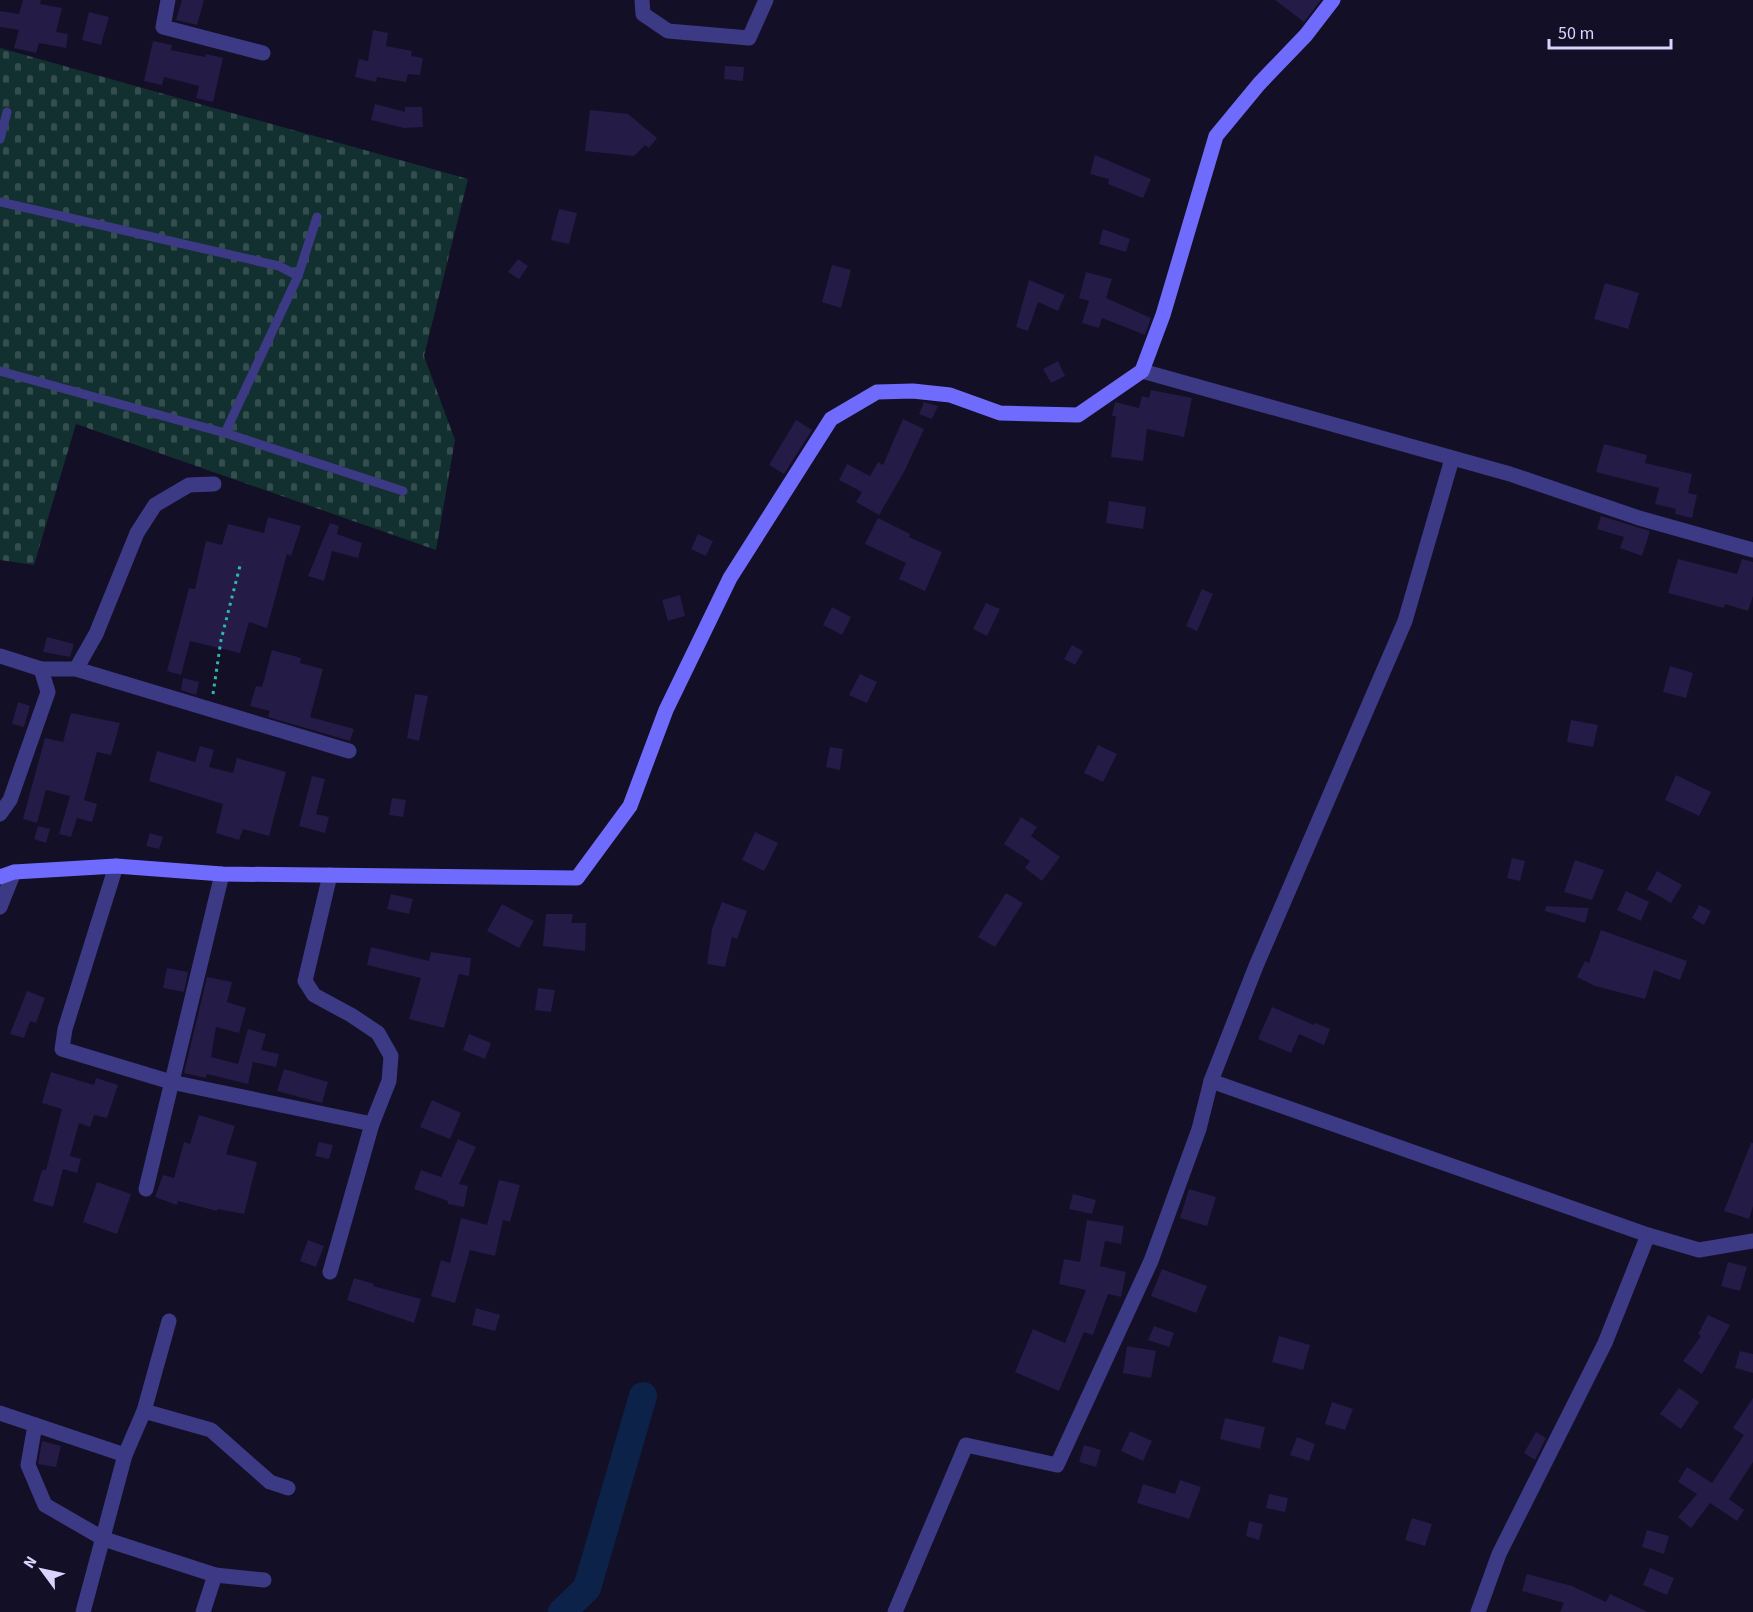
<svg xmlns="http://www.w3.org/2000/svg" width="1753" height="1612" viewBox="0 0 1753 1612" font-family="'Source Sans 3',sans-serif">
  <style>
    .cemetery { fill: url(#cemetery-stones) }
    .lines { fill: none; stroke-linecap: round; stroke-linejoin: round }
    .river { stroke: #0c2248; stroke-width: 28 }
    .building { fill: #241b47 }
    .path { stroke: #2fb8b0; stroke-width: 3; stroke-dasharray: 3 4.5; stroke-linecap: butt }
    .lane { stroke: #3d3a85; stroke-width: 9 }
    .street { stroke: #3d3a85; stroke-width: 15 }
    .secondary { stroke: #6f6bff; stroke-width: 15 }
  </style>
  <defs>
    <pattern id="cemetery-stones" width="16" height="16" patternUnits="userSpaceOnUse" patternTransform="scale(1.5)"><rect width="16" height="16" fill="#12302f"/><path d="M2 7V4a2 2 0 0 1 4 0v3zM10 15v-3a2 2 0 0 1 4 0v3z" fill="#344d4e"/></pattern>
  </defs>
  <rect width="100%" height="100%" fill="#130f26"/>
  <!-- cemetery -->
  <path class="cemetery" d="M0,48L468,179L424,356L455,440L436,550L76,424L34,565L0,560Z"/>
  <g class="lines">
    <!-- river -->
    <path class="river" d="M562,1612L587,1588L643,1396"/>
  </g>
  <!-- building -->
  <g class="building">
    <path d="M23,0H41L40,4L62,8L56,32L68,34L66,48L39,43L36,53L14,48L19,30L0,27V11L19,14Z"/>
    <path d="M182,0H204L197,25L176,20Z"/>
    <path d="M1275,0H1321L1304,22Z"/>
    <path d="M89,12L109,17L101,45L82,40Z"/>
    <path d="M373,30L388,33L386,46L412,51L411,56L423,58L420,75L408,74L406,82L377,77L376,82L355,77L359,59L368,61Z"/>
    <path d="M153,41L172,45L171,50L205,57L206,54L223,58L213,102L196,98L199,86L164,77L162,85L144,81Z"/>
    <path d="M725,66L744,67L743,81L724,79Z"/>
    <path d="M375,104L405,112V107H422L423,127L404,128L371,120Z"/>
    <path d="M590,110L628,114L657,138L649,148L645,145L634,156L585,151Z"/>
    <path d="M1095,155L1151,179L1143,198L1108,184L1109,179L1090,174Z"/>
    <path d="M559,209L577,213L569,244L551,240Z"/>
    <path d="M1103,229L1130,239L1126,252L1099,244Z"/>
    <path d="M518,259L528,266L519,279L508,272Z"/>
    <path d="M832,265L851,270L841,308L822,302Z"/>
    <path d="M1086,272L1112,279L1106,298L1151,318L1145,335L1102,318L1099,328L1082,323L1089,301L1079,298Z"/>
    <path d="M1029,280L1065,295L1058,311L1038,302L1028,331L1016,327Z"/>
    <path d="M1605,283L1639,293L1628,329L1594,319Z"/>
    <path d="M1058,361L1065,376L1051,383L1043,369Z"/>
    <path d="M1151,390L1192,398L1184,437L1147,429L1143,461L1111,457L1116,416H1112L1115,402L1139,408L1142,396L1149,398Z"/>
    <path d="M924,402L938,406L932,419L919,414Z"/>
    <path d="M903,419L924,429L905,470L879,515L856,502L862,492L839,480L847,464L870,476L878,462L883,465Z"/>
    <path d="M796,420L812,430L784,474L769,465Z"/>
    <path d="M1604,444L1647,455L1645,463L1692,474L1688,493L1697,495L1692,518L1675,514L1676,509L1655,504L1659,488L1596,472Z"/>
    <path d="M1109,501L1146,507L1143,529L1106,523Z"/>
    <path d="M1601,516L1650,531L1642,556L1620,548L1624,537L1597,529Z"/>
    <path d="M268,517L301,526L291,556L287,554L267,628L249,622L240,653L190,641L181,675L167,671L189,588L195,589L206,541L222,545L228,524L264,533Z"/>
    <path d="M878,518L910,534L909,537L942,552L925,591L899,579L906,563L865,544Z"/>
    <path d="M330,523L339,526L337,534L362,543L358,558L332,551L324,581L308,576Z"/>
    <path d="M698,534L713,541L706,556L691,549Z"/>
    <path d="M1678,559L1737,574L1742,559L1753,562V596L1748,611L1725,604L1724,608L1668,593Z"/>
    <path d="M1202,589L1213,594L1197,631L1186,626Z"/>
    <path d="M680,595L685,616L668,621L662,600Z"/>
    <path d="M986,603L1000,609L987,636L973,629Z"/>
    <path d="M832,607L851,617L842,635L823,625Z"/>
    <path d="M47,637L74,644L70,657L43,652Z"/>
    <path d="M1072,645L1083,651L1075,665L1064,659Z"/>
    <path d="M272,650L301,658L300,663L323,669L310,717L354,729L350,741L268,717L270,711L250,706L256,686L262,687Z"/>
    <path d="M1670,666L1693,673L1686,698L1663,692Z"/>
    <path d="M860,674L877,682L867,703L849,695Z"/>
    <path d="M183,678L199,682L196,695L181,690Z"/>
    <path d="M415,694L428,696L419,741L407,738Z"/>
    <path d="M18,702L30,706L24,727L12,724Z"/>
    <path d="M71,713L120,723L111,755L97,752L84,800L97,804L92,822L77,818L71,837L59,834L70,796L46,790L37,823L23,819L45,738L63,742Z"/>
    <path d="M1571,720L1598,725L1593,747L1567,742Z"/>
    <path d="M1098,745L1117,754L1103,782L1084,773Z"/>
    <path d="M200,746L214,750L209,767L233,773L237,758L286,772L269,836L243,829L239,840L216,833L223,804L149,781L157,751L195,762Z"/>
    <path d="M830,747L843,749L840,770L826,767Z"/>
    <path d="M1676,775L1711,792L1699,816L1665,800Z"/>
    <path d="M312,776L325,779L316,814L329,817L325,833L299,826Z"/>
    <path d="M392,798L406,800L403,817L389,815Z"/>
    <path d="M1021,817L1037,827L1031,836L1060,857L1042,881L1025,868L1030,861L1004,844Z"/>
    <path d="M38,826L50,829L46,843L34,839Z"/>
    <path d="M755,832L778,843L764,871L742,860Z"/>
    <path d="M150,833L163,837L159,849L146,846Z"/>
    <path d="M1512,858L1525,861L1520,881L1507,878Z"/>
    <path d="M1575,860L1604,870L1592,900L1564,892Z"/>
    <path d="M1657,871L1682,885L1671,903L1647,889Z"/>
    <path d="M1626,891L1649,902L1641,921L1617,910Z"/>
    <path d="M1006,893L1023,903L995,947L978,937Z"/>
    <path d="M391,894L413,899L409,914L387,909Z"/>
    <path d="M722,902L747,911L737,939L732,937L725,967L707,964L712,929Z"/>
    <path d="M502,904L534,921L519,948L487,931Z"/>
    <path d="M1699,905L1711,911L1704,925L1692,918Z"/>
    <path d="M1546,906L1589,908L1585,923L1545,911Z"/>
    <path d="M546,914H573L571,923H586L585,951L543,946Z"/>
    <path d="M1601,930L1687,961L1680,980L1654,970L1645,999L1595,986L1577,977L1585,961L1589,963Z"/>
    <path d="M371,947L429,961L431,952L471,958L469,976L459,974L444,1028L409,1019L421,978L367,965Z"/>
    <path d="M167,968L188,972L184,992L163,988Z"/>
    <path d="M207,977L232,982L227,1002L246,1008L239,1033L216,1027L211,1057L238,1064L248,1029L266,1034L261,1050L279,1054L276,1067L253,1062L248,1084L207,1074L206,1078L184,1073Z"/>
    <path d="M538,988L555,990L551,1012L535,1010Z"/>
    <path d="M27,991L45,998L36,1023L30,1021L24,1038L10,1034Z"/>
    <path d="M1272,1007L1314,1025L1315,1023L1330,1029L1324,1045L1299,1034L1291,1053L1258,1039Z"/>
    <path d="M469,1034L491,1043L485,1059L463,1050Z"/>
    <path d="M284,1069L328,1082L322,1103L277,1091Z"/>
    <path d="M51,1072L94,1085L96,1078L118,1085L107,1118L94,1115L90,1127L79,1123L70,1156L81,1159L77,1173L63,1169L53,1207L33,1201L42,1170H46L62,1109L42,1103Z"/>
    <path d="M432,1100L461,1113L450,1139L420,1127Z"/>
    <path d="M199,1115L235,1126L226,1154L257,1162L244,1214L218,1209L217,1211L178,1201L177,1205L155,1197L163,1175L174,1178L184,1142L190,1144Z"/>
    <path d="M458,1139L476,1147L459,1184L468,1186L464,1207L448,1204V1201L414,1189L421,1170L441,1177Z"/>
    <path d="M319,1142L333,1145L329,1159L315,1156Z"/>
    <path d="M1751,1143H1753V1206L1749,1219L1724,1211Z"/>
    <path d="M499,1180L520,1185L510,1222L503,1220L495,1256L470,1250L455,1303L431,1296L441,1260L450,1263L461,1218L487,1225Z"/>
    <path d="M97,1182L131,1194L117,1234L83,1222Z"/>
    <path d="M1189,1189L1216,1197L1207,1226L1180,1218Z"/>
    <path d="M1073,1194L1096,1200L1092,1214L1069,1209Z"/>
    <path d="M1087,1220L1124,1226L1121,1244L1105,1241L1100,1266L1126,1272L1121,1297L1108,1294L1093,1335L1084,1332L1059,1391L1015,1372L1033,1329L1065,1343L1086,1290L1059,1284L1064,1259L1080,1262Z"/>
    <path d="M308,1240L324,1246L316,1267L300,1261Z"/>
    <path d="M1728,1262L1747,1267L1740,1291L1721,1286Z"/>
    <path d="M1162,1269L1207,1286L1196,1313L1151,1296Z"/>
    <path d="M354,1278L374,1284L373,1286L421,1299L414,1323L347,1300Z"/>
    <path d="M476,1308L500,1315L495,1331L472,1325Z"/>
    <path d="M1708,1315L1730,1325L1702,1374L1683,1361L1701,1336L1698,1334Z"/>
    <path d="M1154,1326L1174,1333L1169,1347L1148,1340Z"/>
    <path d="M1279,1336L1310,1345L1303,1370L1272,1362Z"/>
    <path d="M1127,1346L1156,1351L1151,1378L1123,1373Z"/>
    <path d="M1740,1351L1753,1354V1373L1735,1368Z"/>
    <path d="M1679,1388L1699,1402L1681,1429L1660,1414Z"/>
    <path d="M1753,1398V1462L1729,1499L1744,1510L1737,1521L1710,1503L1691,1528L1678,1517L1697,1494L1678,1482L1687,1467L1712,1483L1744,1435L1733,1428Z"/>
    <path d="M1332,1402L1353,1409L1345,1430L1325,1424Z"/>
    <path d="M1225,1418L1265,1427L1260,1449L1220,1439Z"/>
    <path d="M1130,1431L1152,1441L1143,1461L1121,1451Z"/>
    <path d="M1536,1432L1546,1438L1535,1460L1524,1453Z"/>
    <path d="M1297,1437L1315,1444L1309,1461L1290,1455Z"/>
    <path d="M42,1441L61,1446L56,1467L38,1464Z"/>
    <path d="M1084,1445L1101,1450L1096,1467L1079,1462Z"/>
    <path d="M1180,1480L1201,1487L1189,1519L1137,1503L1143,1484L1175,1494Z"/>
    <path d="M1269,1494L1288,1498L1285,1512L1266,1508Z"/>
    <path d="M1412,1518L1432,1524L1425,1546L1405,1540Z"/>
    <path d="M1249,1521L1263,1524L1259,1540L1246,1536Z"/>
    <path d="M1647,1530L1669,1536L1664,1554L1642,1547Z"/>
    <path d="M1650,1568L1674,1578L1667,1595L1643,1585Z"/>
    <path d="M1527,1574L1572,1586L1606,1602L1610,1594L1648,1612H1560L1564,1603L1522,1591Z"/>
  </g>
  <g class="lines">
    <!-- path -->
    <path class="path" d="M213,694L221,640L241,562"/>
    <!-- lane -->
    <g class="lane">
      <path d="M0,139L7,112"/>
      <path d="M0,202L279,266L298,276"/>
      <path d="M0,371L225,433L403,491"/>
      <path d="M225,433L298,276L317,217"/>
    </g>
    <!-- street -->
    <g class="street">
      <path d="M168,0L163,27L263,53"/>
      <path d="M642,0L643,14L668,31L749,38L766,0"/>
      <path d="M1142,371L1510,474L1639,518L1753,550"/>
      <path d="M0,656L41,669H76L349,751"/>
      <path d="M76,669L96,634L137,533L155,505L189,485L214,484"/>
      <path d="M0,814L10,800L48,692L41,669"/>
      <path d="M116,866L65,1029L62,1049L171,1082L372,1124"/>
      <path d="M0,907L14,872"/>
      <path d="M1211,1081L1648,1235L1699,1250L1753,1241"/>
      <path d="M146,1189L222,874"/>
      <path d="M330,1272L372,1124L389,1081L391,1056L378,1033L351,1015L314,995L305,981L330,875"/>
      <path d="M144,1411L211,1430L270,1482L288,1488"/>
      <path d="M0,1413L125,1455"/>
      <path d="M35,1425L28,1465L45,1505L104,1539L215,1575L264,1580"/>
      <path d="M83,1612L125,1455L144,1411L169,1321"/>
      <path d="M203,1612L215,1575"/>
      <path d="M895,1612L966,1445L1057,1465L1151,1261L1199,1129L1211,1081L1256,966L1405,621L1452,459"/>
      <path d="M1478,1612L1499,1554L1605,1343L1648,1235"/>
    </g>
    <!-- secondary -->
    <path class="secondary" d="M0,877L14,872L116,866L222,874L577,878L630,806L666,710L730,578L831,419L877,392L913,391L950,395L1000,413L1078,415L1142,371L1163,315L1216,136L1259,84L1306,35L1333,0"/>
  </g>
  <!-- north arrow -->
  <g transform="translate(42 1570) rotate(303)" stroke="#130f26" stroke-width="4.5" paint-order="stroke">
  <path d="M0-4.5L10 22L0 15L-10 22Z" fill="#d9d4ff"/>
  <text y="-9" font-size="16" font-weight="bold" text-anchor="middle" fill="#d9d4ff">N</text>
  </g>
  <!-- scale -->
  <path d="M1549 39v9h122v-9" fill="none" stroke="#d9d4ff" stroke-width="3"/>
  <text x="1558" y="39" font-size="18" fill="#d9d4ff" stroke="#130f26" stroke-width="4.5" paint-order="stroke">50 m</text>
</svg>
